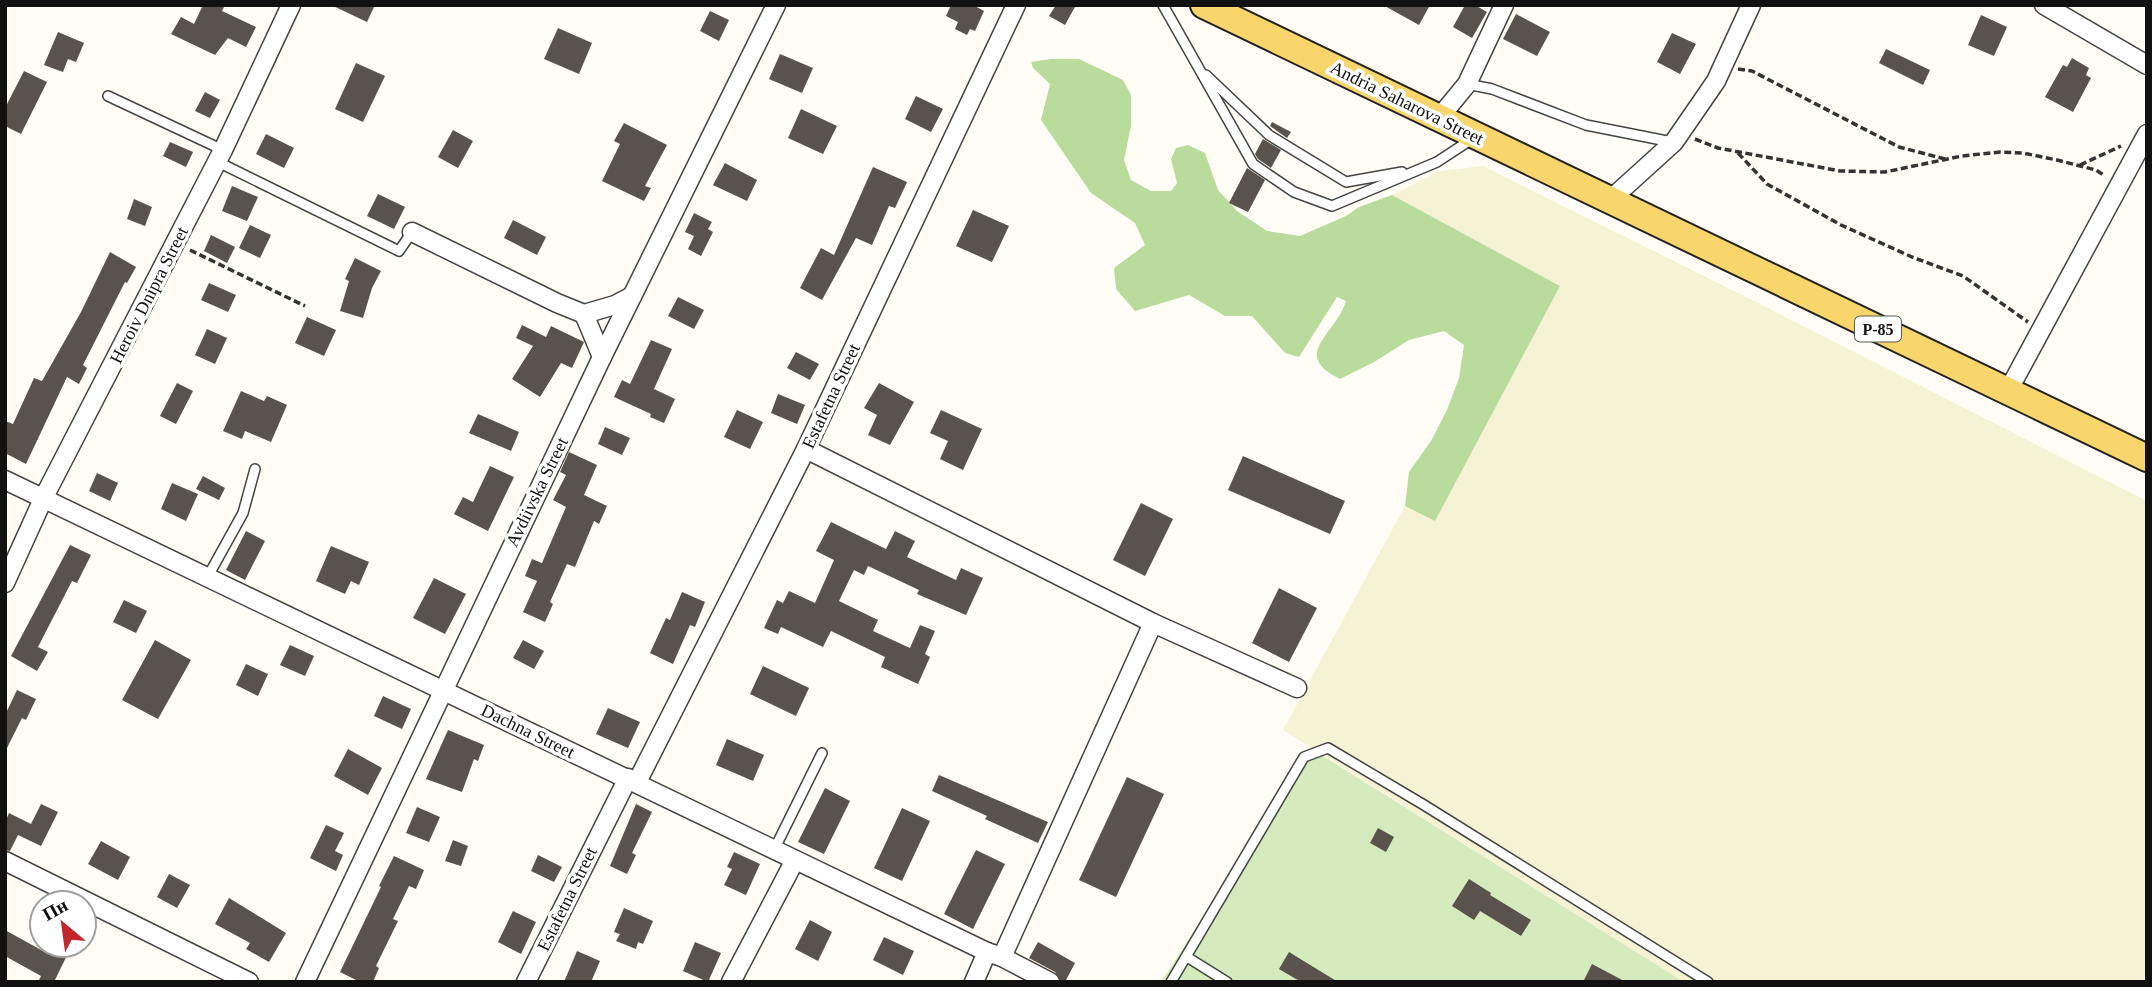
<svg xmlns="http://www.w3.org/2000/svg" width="2152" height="987" viewBox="0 0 2152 987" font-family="Georgia,serif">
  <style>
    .farmland { fill: #f6f3d4 }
    .green { fill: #d5ebbd }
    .forest { fill: #b9dc9c }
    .building { fill: #5a524d }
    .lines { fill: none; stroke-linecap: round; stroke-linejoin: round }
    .lane-casing { stroke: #444; stroke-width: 12 }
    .street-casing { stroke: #444; stroke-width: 21 }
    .primary-casing { stroke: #222; stroke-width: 30 }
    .path { stroke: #333; stroke-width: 3.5; stroke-dasharray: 7 3.5; stroke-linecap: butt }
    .lane { stroke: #fff; stroke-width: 9 }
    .street { stroke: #fff; stroke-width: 18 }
    .primary { stroke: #f9d66b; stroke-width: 26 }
    .labels { text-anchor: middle; stroke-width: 7; stroke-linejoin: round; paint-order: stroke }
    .shield { fill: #fff; stroke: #585858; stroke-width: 2 }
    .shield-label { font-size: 16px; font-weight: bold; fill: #111 }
    .street-label { font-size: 18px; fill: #111; stroke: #fff }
  </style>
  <rect width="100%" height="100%" fill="#fffdf5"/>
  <!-- farmland -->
  <path class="farmland" d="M1483,166L1760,304L2147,501V982H1684L1283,730L1405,506L1434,520L1560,286L1392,195L1440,171Z"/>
  <!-- green -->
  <path class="green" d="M1312,749L1684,982H1161Z"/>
  <!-- forest -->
  <path class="forest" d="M1051,59H1079L1123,80L1131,95V126L1124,160L1131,180L1151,191H1171L1177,183L1171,159L1176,148L1188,145L1205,153L1218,190L1237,211L1267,231L1300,236L1346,216L1359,207L1392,195L1560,286L1435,521L1405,506L1409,472L1431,441L1447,410L1459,378L1464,345L1444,331L1409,340L1374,362L1340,379C1290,354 1335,336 1346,301L1337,297L1299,357L1285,353L1252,316H1225L1189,295L1135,311L1116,289L1114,268L1145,245L1135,223L1091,193L1041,120L1050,84L1033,68L1031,62Z"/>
  <!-- building -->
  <g class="building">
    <path d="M203,5H225L222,11L256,27L246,47L228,38L215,55L171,34L181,17L194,24Z"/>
    <path d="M331,5H375L367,22Z"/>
    <path d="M951,5H973L984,11L975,31L970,29L967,35L955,29L958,22L946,16Z"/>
    <path d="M1056,5H1076L1065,25L1049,16Z"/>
    <path d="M1383,5H1430L1419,25Z"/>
    <path d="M1465,5H1475L1487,12L1472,38L1453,27Z"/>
    <path d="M710,11L729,20L719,41L700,31Z"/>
    <path d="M1516,14L1550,32L1537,56L1503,39Z"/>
    <path d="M1981,15L2007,27L1994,56L1968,45Z"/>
    <path d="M558,28L592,43L579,74L544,59Z"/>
    <path d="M58,32L84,43L76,62L68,59L63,72L44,65Z"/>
    <path d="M1672,33L1696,44L1680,74L1657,62Z"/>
    <path d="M1886,49L1930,70L1923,85L1879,63Z"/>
    <path d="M780,54L813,68L802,93L769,79Z"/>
    <path d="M2072,58L2089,68L2086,75L2091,78L2073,112L2045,97L2063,65L2067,67Z"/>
    <path d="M356,63L385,76L363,122L335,109Z"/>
    <path d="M24,71L47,82L21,134L5,126V108Z"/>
    <path d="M205,92L220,100L210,118L195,111Z"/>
    <path d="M916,96L943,109L931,132L905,119Z"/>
    <path d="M801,109L837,126L823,154L788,138Z"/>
    <path d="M1272,122L1291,132L1287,138L1270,126Z"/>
    <path d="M624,123L667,145L645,186L651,188L644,201L602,181L620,144L614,141Z"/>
    <path d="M453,130L473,141L458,168L438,157Z"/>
    <path d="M266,134L294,148L284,168L256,154Z"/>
    <path d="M1263,139L1281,150L1271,168L1258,159L1255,154Z"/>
    <path d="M170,142L193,152L186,167L163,156Z"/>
    <path d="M725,163L757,180L747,201L713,185Z"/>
    <path d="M873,167L907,182L895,208L889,206L872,245L856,238L822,300L800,288L821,248L834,255Z"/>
    <path d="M1247,168L1265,180L1248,212L1229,203Z"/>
    <path d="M232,186L258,197L247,221L222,211Z"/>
    <path d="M378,194L405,207L394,229L367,216Z"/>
    <path d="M134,199L152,207L145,226L127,219Z"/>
    <path d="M973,210L1009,226L992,262L956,246Z"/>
    <path d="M694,213L712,222L708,229L713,232L701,256L688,249L694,236L685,232Z"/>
    <path d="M513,220L546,237L537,255L504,238Z"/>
    <path d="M250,225L271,235L260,258L239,248Z"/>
    <path d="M211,235L235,247L227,263L204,251Z"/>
    <path d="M110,252L136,267L127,283L125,282L83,365L87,368L79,384L67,377L26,464L5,453V421L13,424L34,378L42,381L81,312Z"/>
    <path d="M355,258L381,271L372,288L363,318L340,311L349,281L345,279Z"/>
    <path d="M209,283L236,295L228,312L201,300Z"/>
    <path d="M678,297L704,310L694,329L668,316Z"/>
    <path d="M307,317L336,330L324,356L295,343Z"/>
    <path d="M522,325L546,337L551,326L584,342L572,368L561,363L540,397L512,379L533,346L516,338Z"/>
    <path d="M207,329L227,338L215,364L195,355Z"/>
    <path d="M651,340L672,349L654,389L675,399L664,423L650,417L651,414L614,397L622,380L630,384Z"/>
    <path d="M796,352L819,364L810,380L787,368Z"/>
    <path d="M177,383L193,391L176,424L160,416Z"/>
    <path d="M879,383L914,402L890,445L868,435L877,415L864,408Z"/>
    <path d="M241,391L264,401L267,396L287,405L271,442L245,431L242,439L223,431Z"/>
    <path d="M778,394L805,405L797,424L771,413Z"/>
    <path d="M737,410L763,422L750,449L724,437Z"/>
    <path d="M941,410L982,429L963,470L940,459L948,441L930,433Z"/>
    <path d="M478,414L519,432L511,451L469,433Z"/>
    <path d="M605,427L630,438L622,455L598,444Z"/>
    <path d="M569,452L597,465L584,495L607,506L599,524L594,521L575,567L567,564L550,602L553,604L545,622L523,612L537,581L525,576L532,559L542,563L566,507L553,500L566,475L560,472Z"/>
    <path d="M1243,456L1345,501L1330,534L1228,490Z"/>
    <path d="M490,466L514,477L488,531L454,514L463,497L473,502Z"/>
    <path d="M97,473L118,483L110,501L89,491Z"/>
    <path d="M203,476L225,488L219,500L196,489Z"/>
    <path d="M172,483L198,494L186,521L161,509Z"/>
    <path d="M1141,503L1173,519L1145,576L1113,560Z"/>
    <path d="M831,522L886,549L895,531L915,541L907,557L956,580L961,568L983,578L966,615L917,594L919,590L868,566L864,575L854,570L839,601L878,620L873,631L910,648L920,625L935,631L925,654L930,657L918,684L881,667L885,657L831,631L823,647L781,627L778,634L764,628L777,600L783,603L789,591L815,603L834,560L816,551Z"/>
    <path d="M246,531L265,541L245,580L226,570Z"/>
    <path d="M70,545L91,555L77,583L72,581L38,647L48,652L37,671L11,656Z"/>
    <path d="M331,546L369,562L359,585L351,581L345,594L316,581Z"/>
    <path d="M434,578L466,594L445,634L413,618Z"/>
    <path d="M1279,588L1317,608L1289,662L1252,643Z"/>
    <path d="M682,592L705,602L695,627L690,625L673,664L650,653L666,618L670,620Z"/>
    <path d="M124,600L147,611L136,633L113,622Z"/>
    <path d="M155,640L191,660L158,719L122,700Z"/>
    <path d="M523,640L544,651L534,669L513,658Z"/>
    <path d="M290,645L314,656L305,676L280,665Z"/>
    <path d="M246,664L268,674L258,696L236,685Z"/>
    <path d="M763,666L809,688L796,716L750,694Z"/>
    <path d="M17,690L36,699L26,720L22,718L5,752V715Z"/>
    <path d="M383,696L411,709L402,729L374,716Z"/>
    <path d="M608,708L640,722L628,748L596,734Z"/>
    <path d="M448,730L484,745L478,761L474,759L462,792L426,779Z"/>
    <path d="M727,739L764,755L753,781L716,765Z"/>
    <path d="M348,749L382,768L368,795L334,776Z"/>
    <path d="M939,775L1048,822L1038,843L985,819L987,816L932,791Z"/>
    <path d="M1127,777L1164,794L1116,897L1079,880Z"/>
    <path d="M825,788L850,801L824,854L798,842Z"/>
    <path d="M41,804L58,812L41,846L18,835L10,851L5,850V822L9,813L31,824Z"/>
    <path d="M636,804L652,812L632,853L636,855L627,874L610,866Z"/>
    <path d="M417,807L440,817L429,842L406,833Z"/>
    <path d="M902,808L930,821L902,881L874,868Z"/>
    <path d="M326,825L344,833L335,851L343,855L336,871L310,858Z"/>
    <path d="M1378,828L1394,837L1386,852L1370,843Z"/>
    <path d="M453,840L468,846L461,866L445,861Z"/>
    <path d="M101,841L130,857L118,880L88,864Z"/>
    <path d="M976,850L1005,864L973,929L944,914Z"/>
    <path d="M734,852L760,864L746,895L724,885L732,869L727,867Z"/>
    <path d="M538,855L562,867L554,882L531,871Z"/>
    <path d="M394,856L424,870L416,889L409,886L393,919L398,921L376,966L379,968L373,982H360L340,972L381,887L379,886Z"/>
    <path d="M169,874L190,885L177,908L157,897Z"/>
    <path d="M1469,879L1491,893L1490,895L1531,920L1521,936L1480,911L1474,920L1452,906Z"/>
    <path d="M229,898L286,933L269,962L246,949L250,943L215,924Z"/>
    <path d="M624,908L653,921L643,944L638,942L636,949L616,941L620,934L614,932Z"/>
    <path d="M513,911L536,922L521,954L498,942Z"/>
    <path d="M810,920L832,932L818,961L795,949Z"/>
    <path d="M5,930L43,951L46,945H72L54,982H38L41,976L5,956Z"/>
    <path d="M884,937L914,951L903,975L873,960Z"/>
    <path d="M695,942L721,953L708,982L683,971Z"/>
    <path d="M1038,942L1075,963L1065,982H1061L1055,972L1029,958Z"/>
    <path d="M577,951L600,961L591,982H564Z"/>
    <path d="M1289,952L1338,982H1301L1279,969Z"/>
    <path d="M1592,964L1626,982H1583Z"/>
  </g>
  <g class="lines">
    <defs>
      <g id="lane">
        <path d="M1163,5L1253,164L1294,192L1332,206L1437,162L1472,139"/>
        <path d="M1206,75L1269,135L1346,182L1402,172"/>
        <path d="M1467,84L1492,89L1586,125L1672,142"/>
        <path d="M108,96L223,150"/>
        <path d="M218,162L399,251L412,232"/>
        <path d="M207,578L243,513L255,469"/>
        <path d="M774,850L822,753"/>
        <path d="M1187,957L1227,982"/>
        <path d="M1171,982L1304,757L1328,748L1424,805L1708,982"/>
      </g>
      <g id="street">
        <path d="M2044,5L2147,65"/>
        <path d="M1439,118L1467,84L1504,5"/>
        <path d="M1610,200L1674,142L1716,81L1751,5"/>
        <path d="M412,232L557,303L584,314L615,305L632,296"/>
        <path d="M584,314L602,357"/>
        <path d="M2008,391L2147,134"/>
        <path d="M806,449L1153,623L1297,688"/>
        <path d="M5,480L987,952L1002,957L1050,982"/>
        <path d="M5,583L44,497L223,150L291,5"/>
        <path d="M637,782L806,449L1016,5"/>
        <path d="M5,861L249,982"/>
        <path d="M1002,957L1153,623"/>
        <path d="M305,982L602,357L776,5"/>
        <path d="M526,982L628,778"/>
        <path d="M731,982L795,860"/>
        <path d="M974,982L987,952"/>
      </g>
      <path id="primary" d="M1204,5L2147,458"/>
    </defs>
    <!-- lane casing -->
    <use href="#lane" class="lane-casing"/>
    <!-- street casing -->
    <use href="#street" class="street-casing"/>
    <!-- primary casing -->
    <use href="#primary" class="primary-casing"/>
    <!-- path -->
    <g class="path">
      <path d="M1738,69L1752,71L1899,147L1945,159"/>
      <path d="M1695,139L1718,148L1840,171L1885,172L1962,156L2000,152L2023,153L2057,160L2096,170L2105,176"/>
      <path d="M1738,153L1767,184L1841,225L1912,257L1963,276L2028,322"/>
      <path d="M2080,165L2121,146"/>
      <path d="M190,250L305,306"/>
    </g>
    <!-- lane -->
    <use href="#lane" class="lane"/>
    <!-- street -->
    <use href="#street" class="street"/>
    <!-- primary -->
    <use href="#primary" class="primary"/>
  </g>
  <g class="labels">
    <!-- shield labels -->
    <rect class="shield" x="1855" y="316.5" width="46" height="25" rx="5"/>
    <g class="shield-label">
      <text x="1878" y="335">Р-85</text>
    </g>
    <!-- street labels -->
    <g class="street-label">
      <text transform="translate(1407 103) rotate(26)" y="6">Andria Saharova Street</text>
      <text transform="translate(149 295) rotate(-63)" y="6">Heroiv Dnipra Street</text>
      <text transform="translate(831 396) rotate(-65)" y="6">Estafetna Street</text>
      <text transform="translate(537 492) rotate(-64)" y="6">Avdiivska Street</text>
      <text transform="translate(528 731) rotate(26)" y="6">Dachna Street</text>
      <text transform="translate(567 899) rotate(-64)" y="6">Estafetna Street</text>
    </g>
  </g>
  <!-- border -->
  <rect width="2152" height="987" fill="none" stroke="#111111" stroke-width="14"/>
  <!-- north arrow -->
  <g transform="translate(63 924) rotate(331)"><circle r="33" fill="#ffffff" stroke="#a0a0a0" stroke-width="2"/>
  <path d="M0-5L12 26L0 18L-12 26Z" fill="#c4262e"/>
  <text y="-10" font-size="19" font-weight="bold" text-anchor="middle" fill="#111111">Пн</text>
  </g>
</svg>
